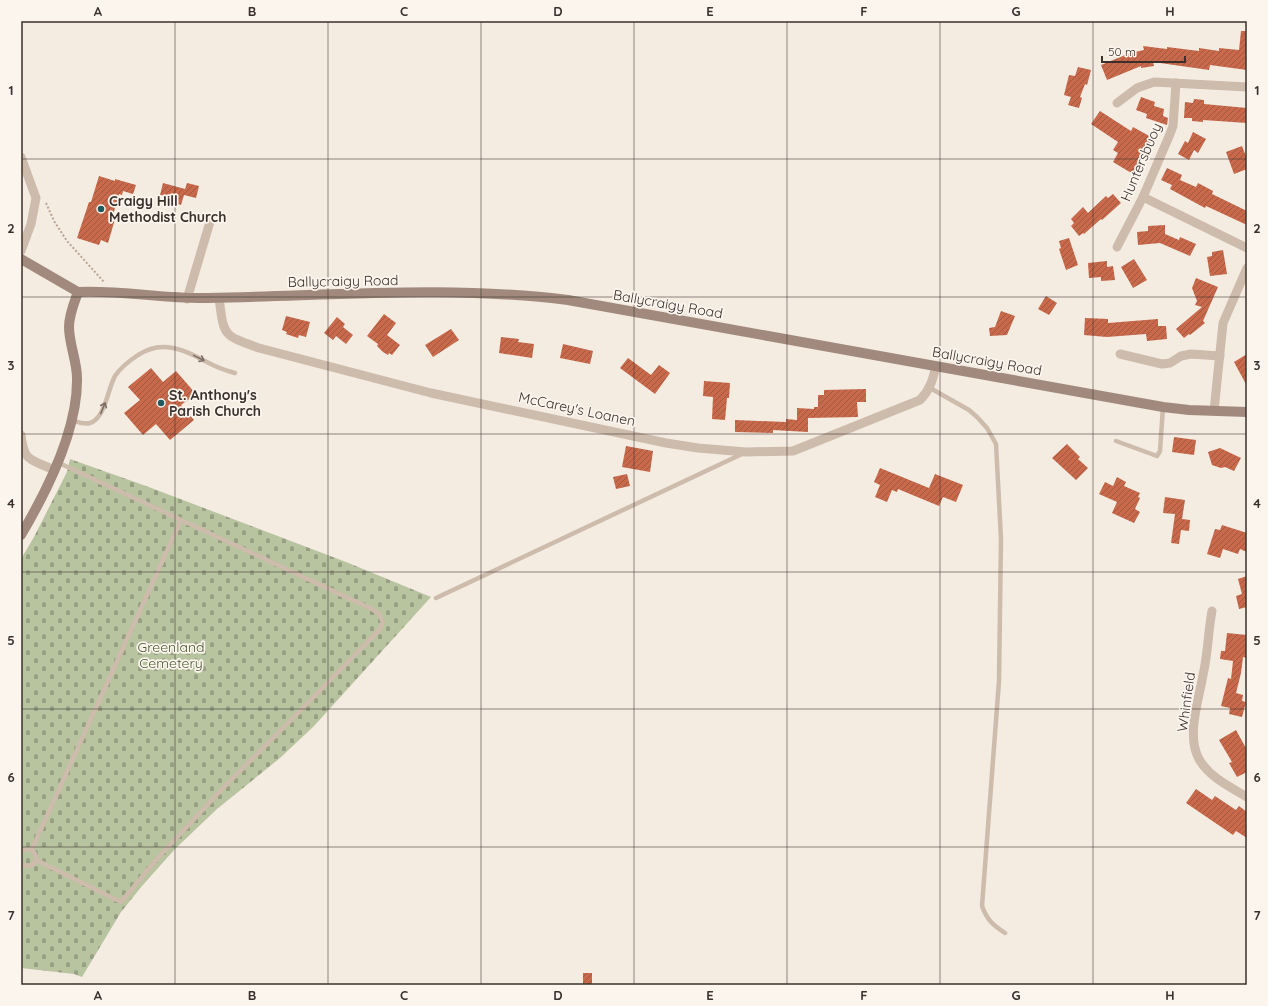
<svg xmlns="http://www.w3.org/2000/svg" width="1268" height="1006" viewBox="0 0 1268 1006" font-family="Quicksand,sans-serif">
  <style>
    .cemetery { fill: url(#cemetery-stones) }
    .building { fill: url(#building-hatch) }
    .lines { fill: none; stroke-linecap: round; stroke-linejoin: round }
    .path { stroke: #b9a596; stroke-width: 2; stroke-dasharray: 2 2; stroke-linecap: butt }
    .lane { stroke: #cdbbac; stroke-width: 4.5 }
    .street { stroke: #cdbbac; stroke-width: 9 }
    .secondary { stroke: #a18a7d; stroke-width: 10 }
    .oneway { stroke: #7d6f65 }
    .grid { fill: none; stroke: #3b302b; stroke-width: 1; stroke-opacity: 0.55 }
    .poi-dot { fill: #1f5a5e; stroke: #fbf5ee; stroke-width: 1.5 }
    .labels { text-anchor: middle; stroke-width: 3.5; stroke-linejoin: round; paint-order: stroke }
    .street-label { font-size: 14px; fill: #3b302b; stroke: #fbf5ee }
    .poi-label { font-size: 14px; font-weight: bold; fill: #3b302b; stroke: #fbf5ee; text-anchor: start }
    .park-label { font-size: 14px; fill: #4a5a2e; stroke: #fbf5ee }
    .neatline { fill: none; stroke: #3b302b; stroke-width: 1.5 }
    .grid-label { font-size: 13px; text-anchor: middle; font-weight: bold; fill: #3b302b }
  </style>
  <defs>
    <pattern id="cemetery-stones" width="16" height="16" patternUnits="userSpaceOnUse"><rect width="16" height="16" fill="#b8c4a0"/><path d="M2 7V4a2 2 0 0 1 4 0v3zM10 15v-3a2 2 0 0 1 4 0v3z" fill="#97a083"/></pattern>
    <pattern id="building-hatch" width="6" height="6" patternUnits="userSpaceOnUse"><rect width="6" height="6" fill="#c8694b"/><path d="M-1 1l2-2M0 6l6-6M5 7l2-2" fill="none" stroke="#a4573f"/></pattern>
  </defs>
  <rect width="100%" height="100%" fill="#f4ebe1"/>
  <!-- cemetery -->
  <path class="cemetery" d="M70,459L146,486L346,562L431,597L314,726L280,758L217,809L175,849L142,886L121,912L82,977L74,974L21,968V559L34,537L67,472Z"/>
  <!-- building -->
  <g class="building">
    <path d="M1241,31H1247V70L1210,65L1209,70L1153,62L1154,66L1141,68V66L1107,80L1101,65L1130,53L1144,50L1143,46L1167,49V47L1199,51V48L1219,51V48L1239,50Z"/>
    <path d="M1078,67L1091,70L1087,85L1085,84L1080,97L1082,98L1079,108L1068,105L1071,97L1064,95L1069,75L1075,76Z"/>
    <path d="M1141,97L1155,102L1154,106L1164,109L1163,116L1168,118L1167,125L1146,118L1147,114L1136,110Z"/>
    <path d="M1194,99L1204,100V104L1247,108V123L1203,120V122L1192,121V118H1184L1185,102L1193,103Z"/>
    <path d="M1100,111L1131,131L1133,127L1153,138L1133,174L1113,162L1118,153L1113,150L1118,142L1091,124Z"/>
    <path d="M1193,132L1206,139L1198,153L1194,150L1189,160L1178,154L1185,141L1188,143Z"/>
    <path d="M1242,146L1247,159V169L1234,174L1226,152Z"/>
    <path d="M1167,168L1182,175L1180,180L1196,187L1198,183L1213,191L1212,194L1247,211V225L1206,206L1205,208L1170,189L1172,185L1161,180Z"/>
    <path d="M99,176L115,181V179L136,185L133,194L123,191L122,195L119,194L113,215L116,216L108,243L101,240L99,245L77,238L89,202H91Z"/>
    <path d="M163,183L185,189L187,183L199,186L196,198L184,195L181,205L165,200L166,196L160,195Z"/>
    <path d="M1113,194L1121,203L1102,220L1101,219L1084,234L1083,233L1079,236L1071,226L1074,223L1071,219L1083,207L1088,213L1106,196L1108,198Z"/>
    <path d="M1165,225V234L1179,240L1180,237L1196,244L1190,256L1160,243L1138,245L1137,232L1148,231V226Z"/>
    <path d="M1069,238L1078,265L1066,270L1059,249L1061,248L1059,241Z"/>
    <path d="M1223,250L1227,274L1210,276L1207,257L1212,256V252Z"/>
    <path d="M1134,259L1147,280L1133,288L1121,267Z"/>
    <path d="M1107,261V267L1113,266L1115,280L1101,281V277L1089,278L1088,263Z"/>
    <path d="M1196,278L1218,287L1203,321L1205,323L1190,335L1189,334L1184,338L1176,329L1202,307L1195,305L1197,301L1192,288Z"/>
    <path d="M1046,296L1057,303L1049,315L1038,309Z"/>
    <path d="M1001,311L1015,316L1007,335L990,336L989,328L995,327Z"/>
    <path d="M384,314L396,323L387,335L400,345L392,355L389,353L388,355L383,352L377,346L378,344L367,336Z"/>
    <path d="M286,316L310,322L306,337L299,335L298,338L286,334L287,332L282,330Z"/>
    <path d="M337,317L345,324L343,327L353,335L346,344L336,336L333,340L324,333Z"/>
    <path d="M1085,318L1108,319V323L1158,319V326H1166L1167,339L1147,341L1146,334L1107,337L1084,335Z"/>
    <path d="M451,329L459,340L433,357L425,345Z"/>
    <path d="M501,337L519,339L518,342L534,344L532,358L499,353Z"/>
    <path d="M563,344L593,351L590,364L560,358Z"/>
    <path d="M1247,354V386L1234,362Z"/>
    <path d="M628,358L651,375L659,365L670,373L655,394L620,368Z"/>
    <path d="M151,368L163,382L176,371L196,394L181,405L194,420L170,440L156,424L143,435L124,413L140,400L128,387Z"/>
    <path d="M704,381L730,383L729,398H727L725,420L712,419L713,397L703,396Z"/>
    <path d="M866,389V402H857L858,417L808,418V432L773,430V433L735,432V420L786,422V419L797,420V408L814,409V407H818V395H824V390Z"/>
    <path d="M1174,437L1196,440L1194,455L1172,452Z"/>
    <path d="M1067,444L1080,457L1078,459L1088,468L1076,480L1052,458Z"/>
    <path d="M626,446L653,451L650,472L622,467Z"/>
    <path d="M1220,448L1241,458L1234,471L1225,467L1221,468L1212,465L1208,452Z"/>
    <path d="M880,468L929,488L935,474L963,485L956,502L943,497L939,506L898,489L897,492L892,490L887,502L875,497L880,485L874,482Z"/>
    <path d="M627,474L630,486L616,489L613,477Z"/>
    <path d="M1117,477L1126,482L1124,486L1140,493L1138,497L1140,498L1135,509L1140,512L1134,523L1112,513L1117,502L1099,494L1105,482L1113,486Z"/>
    <path d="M1165,497L1185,500L1182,519L1190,520L1189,531L1181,530L1179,544L1171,543L1175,514L1163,513Z"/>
    <path d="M1222,525L1247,533V552L1240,549L1238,554L1223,549L1220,558L1207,554L1215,529L1220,530Z"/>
    <path d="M1247,576V607L1239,609L1236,596L1242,594L1238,579Z"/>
    <path d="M1227,633L1247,635V658L1243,657L1241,673L1236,693L1243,695L1242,701L1246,702L1242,717L1229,714L1230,708L1221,706L1228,678L1231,679L1233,661L1220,659L1221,651H1225Z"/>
    <path d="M1236,730L1247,750V772L1237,777L1229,763L1232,762L1219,740Z"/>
    <path d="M1196,789L1212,800L1215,796L1236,810L1239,806L1247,812V838L1236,831L1233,835L1186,803Z"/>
    <rect x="583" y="973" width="9" height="12"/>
  </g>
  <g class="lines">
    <!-- path -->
    <path class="path" d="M46,203L54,221L67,241L104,282"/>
    <!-- lane -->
    <g class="lane">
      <path d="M930,388L969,410L977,417L987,428L996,444L1001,539L999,681L982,906C987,920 993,925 1005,933"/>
      <path d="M72,420C78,422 84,425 90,423C105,419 108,388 115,376C121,367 129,361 138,355C146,350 154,347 163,347C182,347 198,358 215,366C221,369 228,371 235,373"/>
      <path d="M1116,441L1157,456L1160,451L1163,407"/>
      <path d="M436,598L742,454"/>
      <path d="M32,849L181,520"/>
      <path d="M21,852L26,849C37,850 40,861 30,866L24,865L21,863"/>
      <path d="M36,860L121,902L157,859L223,788L295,716L380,629L383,622L379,614L372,609L57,462"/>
    </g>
    <!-- street -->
    <g class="street">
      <path d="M1117,103L1137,88L1154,82L1247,87"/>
      <path d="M21,157L36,198L31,224L21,251"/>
      <path d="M1143,197L1247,248"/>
      <path d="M1117,247L1143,197L1170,134L1173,126L1176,83"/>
      <path d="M219,298C224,336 222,335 259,348L431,393L666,443L698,448L746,452L793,451L920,400C930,390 933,379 936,366"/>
      <path d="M187,299L210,222"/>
      <path d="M1120,354L1162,364L1170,363L1181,356L1191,354L1220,356"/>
      <path d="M1214,411L1223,323L1247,268"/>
      <path d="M21,435C24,463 31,459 54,470"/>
      <path d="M1212,611C1208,632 1208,654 1203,675C1199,699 1186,736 1199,759C1209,777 1230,787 1247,797"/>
    </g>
    <!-- secondary -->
    <g class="secondary">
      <path d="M21,259L78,292"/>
      <path d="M78,292C122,290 164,299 208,298C328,296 449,285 568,300L1163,407L1189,410L1247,412"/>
      <path d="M21,535C47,491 78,430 77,378C77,361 69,344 69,327C69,315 74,303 78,292"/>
    </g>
  </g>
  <!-- one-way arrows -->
  <defs><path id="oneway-shaft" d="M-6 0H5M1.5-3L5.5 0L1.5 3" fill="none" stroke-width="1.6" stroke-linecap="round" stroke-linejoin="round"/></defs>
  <g class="oneway">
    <use href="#oneway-shaft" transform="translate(199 358) rotate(26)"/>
    <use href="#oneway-shaft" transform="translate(103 408) rotate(-68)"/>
  </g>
  <!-- grid -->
  <path class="grid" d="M175,21V985M328,21V985M481,21V985M634,21V985M787,21V985M940,21V985M1093,21V985M21,159H1247M21,297H1247M21,434H1247M21,572H1247M21,709H1247M21,847H1247"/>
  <!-- markers -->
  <g class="poi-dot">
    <circle cx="101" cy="209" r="4"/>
    <circle cx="161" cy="403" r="4"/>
  </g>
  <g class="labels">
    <!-- street labels -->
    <g class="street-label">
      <text transform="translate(1141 162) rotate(-67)" y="5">Huntersbuoy</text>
      <text transform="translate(343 281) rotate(-1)" y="5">Ballycraigy Road</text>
      <text transform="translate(668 304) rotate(10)" y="5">Ballycraigy Road</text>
      <text transform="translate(987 361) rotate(10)" y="5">Ballycraigy Road</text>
      <text transform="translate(577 409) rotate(12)" y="5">McCarey's Loanen</text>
      <text transform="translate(1186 702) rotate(-82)" y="5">Whinfield</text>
    </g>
    <!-- poi labels -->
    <g class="poi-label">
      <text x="109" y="206">Craigy Hill<tspan x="109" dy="16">Methodist Church</tspan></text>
      <text x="169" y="400">St. Anthony's<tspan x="169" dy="16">Parish Church</tspan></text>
    </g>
    <!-- park labels -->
    <g class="park-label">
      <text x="171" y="652">Greenland<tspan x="171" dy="16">Cemetery</tspan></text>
    </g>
  </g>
  <!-- border -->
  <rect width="1268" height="1006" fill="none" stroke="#fbf5ee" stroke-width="44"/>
  <!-- scale -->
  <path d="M1102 56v6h83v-6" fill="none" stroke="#3b302b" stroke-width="2"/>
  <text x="1108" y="56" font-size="12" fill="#3b302b" stroke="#fbf5ee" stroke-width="3" paint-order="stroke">50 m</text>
  <rect x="22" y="22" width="1224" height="962" class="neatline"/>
  <g class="grid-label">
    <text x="98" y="16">A</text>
    <text x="252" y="16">B</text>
    <text x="404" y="16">C</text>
    <text x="558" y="16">D</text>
    <text x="710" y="16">E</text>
    <text x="864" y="16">F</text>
    <text x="1016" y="16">G</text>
    <text x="1170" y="16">H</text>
    <text x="11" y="95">1</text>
    <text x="1257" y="95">1</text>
    <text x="11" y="233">2</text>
    <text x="1257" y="233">2</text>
    <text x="11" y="370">3</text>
    <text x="1257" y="370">3</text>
    <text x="11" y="508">4</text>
    <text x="1257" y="508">4</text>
    <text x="11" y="645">5</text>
    <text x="1257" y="645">5</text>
    <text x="11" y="782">6</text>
    <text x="1257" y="782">6</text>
    <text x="11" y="920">7</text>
    <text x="1257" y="920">7</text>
    <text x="98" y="1000">A</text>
    <text x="252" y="1000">B</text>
    <text x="404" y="1000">C</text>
    <text x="558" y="1000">D</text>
    <text x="710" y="1000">E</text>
    <text x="864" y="1000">F</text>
    <text x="1016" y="1000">G</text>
    <text x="1170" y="1000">H</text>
  </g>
</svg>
